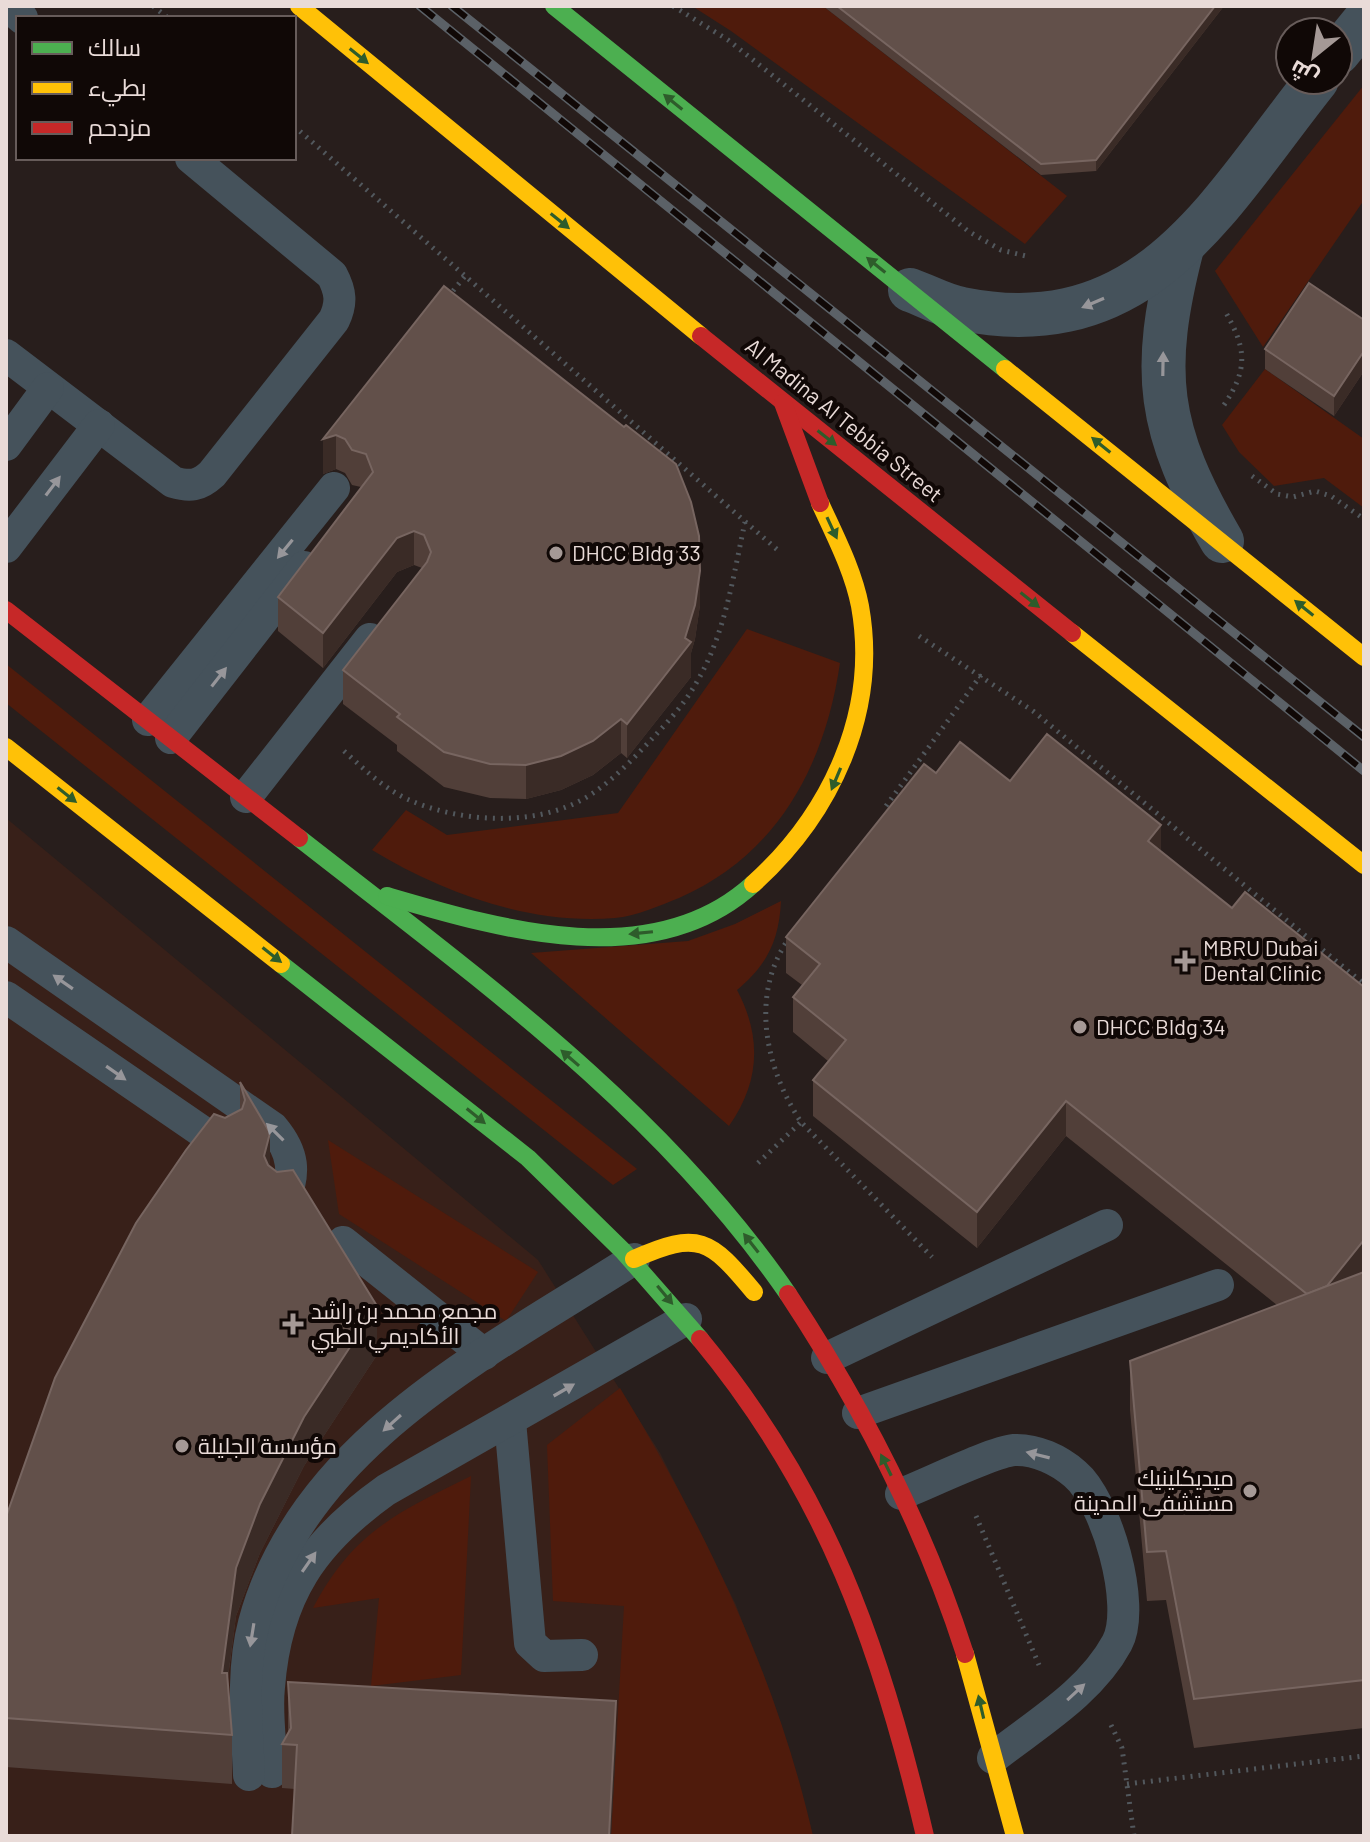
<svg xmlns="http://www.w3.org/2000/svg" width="1370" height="1842" viewBox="0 0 1370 1842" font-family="Barlow,Cairo,sans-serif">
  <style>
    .built { fill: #382019 }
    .green { fill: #4f1b0c }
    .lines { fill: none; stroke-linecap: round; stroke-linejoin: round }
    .path { stroke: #52585d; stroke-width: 5; stroke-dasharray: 2 6; stroke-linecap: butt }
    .lane { stroke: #45525b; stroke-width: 32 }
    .street { stroke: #45525b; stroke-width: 44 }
    .fast { stroke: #4caf50; stroke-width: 18 }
    .slow { stroke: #ffc107; stroke-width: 18 }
    .jam { stroke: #c62828; stroke-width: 18 }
    .rail-casing { stroke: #5b6167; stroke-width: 9 }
    .rail { stroke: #100806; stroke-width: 6; stroke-dasharray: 18; stroke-linecap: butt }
    .wall { fill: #513f39 }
    .shaded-wall { fill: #3a2b26 }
    .building { fill: #62504a; stroke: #776560; stroke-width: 2 }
    .oneway { fill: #2e5c2b }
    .oneway2 { fill: #97969a }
    .poi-dot { fill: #a59996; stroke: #100806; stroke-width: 3 }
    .labels { text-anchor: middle; stroke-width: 8; stroke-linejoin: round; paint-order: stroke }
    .street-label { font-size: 22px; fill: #e9dbd8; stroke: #100806 }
    .poi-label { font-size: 22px; fill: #e9dbd8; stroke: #100806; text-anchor: start }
  </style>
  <rect width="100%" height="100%" fill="#281e1c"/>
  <!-- built -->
  <path class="built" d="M6,818L538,1260L660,1453L736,1605L789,1748L813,1836H6Z"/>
  <!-- green -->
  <g class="green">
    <path d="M692,6H823L1067,196L1025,244L731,31Z"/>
    <path d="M1364,85V200L1263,347L1215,271Z"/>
    <path d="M1265,369L1364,439V508L1324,478L1274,486L1239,452L1222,425Z"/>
    <path d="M747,629L840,663C825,765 778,855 679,898C659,906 636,916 615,918C530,925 443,893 372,850L406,810L447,835L618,813Z"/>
    <path d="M6,664L637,1169L613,1185L6,703Z"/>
    <path d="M781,901C779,941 767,965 737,990C762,1037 760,1082 729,1126L531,953L688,941L735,924Z"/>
    <path d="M328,1140L538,1272L506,1321L339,1214Z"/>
    <path d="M620,1388C704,1526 777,1677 813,1836H611L624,1606L553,1601L547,1445Z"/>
    <path d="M471,1476L461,1675L371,1686L379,1598L313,1608C353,1532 398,1512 471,1476Z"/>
  </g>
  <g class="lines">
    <!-- path -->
    <g class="path">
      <path d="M153,6L168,18"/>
      <path d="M673,6L728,40L968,231L1001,250L1026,256"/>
      <path d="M294,126L781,553"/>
      <path d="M448,297L465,276"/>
      <path d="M1224,405C1249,368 1246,348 1225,311"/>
      <path d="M1252,476L1277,494L1293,497L1315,491L1331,496L1364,519"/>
      <path d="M919,636L1033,711L1364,984"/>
      <path d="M344,751C364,769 382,787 407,799C460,823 539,828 590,795C612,781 631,761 649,742C665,725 683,706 695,685C725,636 733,577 745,522"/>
      <path d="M886,806L981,675"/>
      <path d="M790,937C749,993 765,1068 801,1122L932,1257"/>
      <path d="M758,1163L801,1122"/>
      <path d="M976,1516L1039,1665"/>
      <path d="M1111,1725L1122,1748L1134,1836"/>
      <path d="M1127,1784L1364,1756"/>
    </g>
    <!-- lane -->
    <g class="lane">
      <path d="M8,6L22,18"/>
      <path d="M6,355L173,482C190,487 199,486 212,474L334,320C342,303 341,292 332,275L191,158"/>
      <path d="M6,445L48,388"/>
      <path d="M6,547L99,425"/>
      <path d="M148,720L334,488"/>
      <path d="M171,738L304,567"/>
      <path d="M246,797L370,639"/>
      <path d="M6,942L273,1128C294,1153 296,1173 283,1203"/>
      <path d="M6,997L226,1148"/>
      <path d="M343,1242L484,1354"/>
      <path d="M827,1358L1107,1225"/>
      <path d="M858,1413L1218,1285"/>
      <path d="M510,1421L530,1643L544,1656L582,1655"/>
      <path d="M901,1494C925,1485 992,1452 1014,1450C1036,1449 1059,1460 1075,1474C1106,1500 1137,1606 1117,1643C1090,1693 1036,1724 993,1758"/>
      <path d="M272,1772C271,1744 266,1714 269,1687C276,1595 313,1542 386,1490L686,1319"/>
      <path d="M249,1775C247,1725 241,1672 254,1623C302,1443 489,1352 634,1259"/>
    </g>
    <!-- street -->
    <g class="street">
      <path d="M1338,53L1364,21"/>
      <path d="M1182,248C1150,372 1157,430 1222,541"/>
      <path d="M910,290C927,296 944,306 962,309C1147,346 1218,204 1317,80"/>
    </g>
    <!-- fast -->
    <g class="fast">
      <path d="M554,6L1005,369"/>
      <path d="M299,838C474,975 660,1108 788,1294"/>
      <path d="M387,896C500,929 653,975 753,884"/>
      <path d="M281,964L528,1158L623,1251L700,1339"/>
    </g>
    <!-- slow -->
    <g class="slow">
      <path d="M299,6L701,336"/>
      <path d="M1005,369L1364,657"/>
      <path d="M1072,633L1364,865"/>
      <path d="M6,747L281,964"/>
      <path d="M753,884C831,814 879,712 860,606C853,570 835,536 820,503"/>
      <path d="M634,1259C699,1230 710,1239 754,1292"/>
      <path d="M965,1654L1015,1836"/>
    </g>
    <!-- jam -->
    <g class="jam">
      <path d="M701,336L1072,633"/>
      <path d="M783,403L820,503"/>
      <path d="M6,610L299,838"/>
      <path d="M788,1294C862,1406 924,1526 965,1654"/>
      <path d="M700,1339C826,1491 881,1647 925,1836"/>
    </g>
    <defs>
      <g id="rail">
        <path d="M420,6L1364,771"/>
        <path d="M452,6L1364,737"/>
      </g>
    </defs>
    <!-- rail casing -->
    <use href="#rail" class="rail-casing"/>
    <!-- rail -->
    <use href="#rail" class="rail"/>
  </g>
  <!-- wall -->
  <g class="wall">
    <path d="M823,6H1224L1096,171L1041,175Z"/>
    <path d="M444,286L700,605L695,639L691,653V677L627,758L621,753L593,775L561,790L526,799L490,798L444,787L397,751V745L343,704V670L422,568L414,565L397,572L323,668L278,631V597L361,487L352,485L345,473L336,469L323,474V439Z"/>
    <path d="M1364,320V371L1334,416L1265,369V349Z"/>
    <path d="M1010,781L1161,852L1232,908L1364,987V1728L1194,1748L1166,1600L1147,1601L1130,1410V1361L1277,1305L1066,1136L977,1248L813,1116V1080L828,1061L793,1032V997L802,985L786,973V937Z"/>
    <path d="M240,1082L270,1167L377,1355L304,1466L260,1553L236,1616L228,1678L232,1735V1784L6,1767V1517L225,1118L240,1110Z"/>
    <path d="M288,1682L616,1745L295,1789L282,1788V1744L288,1733Z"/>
  </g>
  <!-- shaded-wall -->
  <g class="shaded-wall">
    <path d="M1215,6H1224L1096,171V160Z"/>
    <path d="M1364,351V371L1334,416V396Z"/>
    <path d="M336,435V469L323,474V439Z"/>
    <path d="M414,531V565L397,572L323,668V633L397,538Z"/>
    <path d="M700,571V605L695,639L691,653V677L627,758V724Z"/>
    <path d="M621,719V753L593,775L561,790L526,799V765Z"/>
    <path d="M1161,825V861L1148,841Z"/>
    <path d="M1066,1101V1136L977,1248V1212Z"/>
    <path d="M270,1133V1182L264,1156Z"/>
    <path d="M1364,1240V1276L1316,1300Z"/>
    <path d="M377,1306V1355L304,1466L260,1553L236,1616L222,1722V1673L236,1568L260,1504L304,1417Z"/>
    <path d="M616,1701V1745L611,1836H609Z"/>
  </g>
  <!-- building -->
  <g class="building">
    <path d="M837,6H1215L1096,160L1041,164Z"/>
    <path d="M1309,283L1364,320V351L1334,396L1265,349Z"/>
    <path d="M444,286L624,427L626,425L676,464L691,502L699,536L700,571L695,605L685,638L691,642L627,724L621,719L593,741L561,756L526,765L490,764L444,752L397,717L400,714L343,670L427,562L431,552L424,535L414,531L397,538L323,633L278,597L373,472L366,454L352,450L345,439L336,435L323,439Z"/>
    <path d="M1047,734L1161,825L1148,841L1232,908L1245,892L1364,987V1240L1327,1286L1307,1294L1066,1101L977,1212L813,1080L846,1040L793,997L820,964L786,937L924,764L936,773L960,742L1010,781Z"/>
    <path d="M240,1082L270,1133L264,1156L268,1165L277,1172L293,1170L377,1306L304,1417L260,1504L236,1568L222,1673H227L232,1735L6,1718V1517L55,1378L136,1223L186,1150L214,1114L225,1118L242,1109L245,1100Z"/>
    <path d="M1364,1272V1680L1194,1699L1166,1551L1147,1552L1130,1361Z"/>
    <path d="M288,1682L616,1701L609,1836H292L297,1745L282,1744L291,1728Z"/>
  </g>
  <!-- one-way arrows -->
  <defs><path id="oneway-solid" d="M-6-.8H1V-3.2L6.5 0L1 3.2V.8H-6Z" transform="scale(2)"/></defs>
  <g class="oneway">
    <use href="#oneway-solid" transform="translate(359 56) rotate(39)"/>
    <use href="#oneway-solid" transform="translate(673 102) rotate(-141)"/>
    <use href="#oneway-solid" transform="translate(560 221) rotate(39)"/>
    <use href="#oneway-solid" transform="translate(876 265) rotate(-141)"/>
    <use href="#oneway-solid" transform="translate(827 438) rotate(38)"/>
    <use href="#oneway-solid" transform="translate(1101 445) rotate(-141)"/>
    <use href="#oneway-solid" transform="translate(832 528) rotate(65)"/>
    <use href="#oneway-solid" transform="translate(1030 600) rotate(38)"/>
    <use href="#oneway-solid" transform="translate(1304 608) rotate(-141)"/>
    <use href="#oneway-solid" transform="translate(836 779) rotate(113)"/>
    <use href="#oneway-solid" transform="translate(67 795) rotate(38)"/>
    <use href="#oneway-solid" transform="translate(641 933) rotate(174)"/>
    <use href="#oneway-solid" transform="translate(272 955) rotate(38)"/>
    <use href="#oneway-solid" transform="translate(570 1058) rotate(-139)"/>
    <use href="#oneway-solid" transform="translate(476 1116) rotate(39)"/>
    <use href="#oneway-solid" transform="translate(751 1243) rotate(-128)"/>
    <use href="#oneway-solid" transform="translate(665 1295) rotate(50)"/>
    <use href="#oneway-solid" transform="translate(886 1465) rotate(-116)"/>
    <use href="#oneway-solid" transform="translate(981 1707) rotate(-103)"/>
  </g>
  <g class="oneway2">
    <use href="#oneway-solid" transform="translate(1093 303) rotate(157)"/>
    <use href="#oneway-solid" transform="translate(1163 364) rotate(-89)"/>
    <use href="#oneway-solid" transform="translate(53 486) rotate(-53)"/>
    <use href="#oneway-solid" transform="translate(285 549) rotate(129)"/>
    <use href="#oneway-solid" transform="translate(219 677) rotate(-52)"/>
    <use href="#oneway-solid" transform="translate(63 982) rotate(-145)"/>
    <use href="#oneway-solid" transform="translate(116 1073) rotate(35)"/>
    <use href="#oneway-solid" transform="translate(275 1132) rotate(-135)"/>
    <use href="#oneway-solid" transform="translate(564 1390) rotate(-30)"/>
    <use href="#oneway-solid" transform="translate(392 1423) rotate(138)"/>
    <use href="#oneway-solid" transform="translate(1038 1455) rotate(-166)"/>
    <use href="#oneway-solid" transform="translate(309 1562) rotate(-55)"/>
    <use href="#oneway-solid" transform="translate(252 1635) rotate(99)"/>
    <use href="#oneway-solid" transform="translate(1076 1692) rotate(-43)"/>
  </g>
  <!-- markers -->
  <g class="poi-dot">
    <circle cx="556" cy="553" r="8"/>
    <path d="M1181 949h8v8h8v8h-8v8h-8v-8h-8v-8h8z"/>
    <circle cx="1080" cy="1027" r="8"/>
    <path d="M289 1312h8v8h8v8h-8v8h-8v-8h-8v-8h8z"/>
    <circle cx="182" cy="1446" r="8"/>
    <circle cx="1250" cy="1491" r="8"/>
  </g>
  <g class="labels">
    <!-- street labels -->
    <g class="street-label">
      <text transform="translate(844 420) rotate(39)" y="8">Al Madina Al Tebbia Street</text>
    </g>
    <!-- poi labels -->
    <g class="poi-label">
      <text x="572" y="561">DHCC Bldg 33</text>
      <text x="1203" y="956">MBRU Dubai<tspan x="1203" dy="25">Dental Clinic</tspan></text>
      <text x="1096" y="1035">DHCC Bldg 34</text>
      <text x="311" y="1319">مجمع محمد بن راشد<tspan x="311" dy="25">الأكاديمي الطبي</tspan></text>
      <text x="198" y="1454">مؤسسة الجليلة</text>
      <text x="1234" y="1486" text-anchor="end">ميديكلينيك<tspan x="1234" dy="25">مستشفى المدينة</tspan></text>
    </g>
  </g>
  <!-- border -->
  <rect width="1370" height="1842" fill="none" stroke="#e9dbd8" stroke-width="16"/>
  <!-- legend -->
  <rect x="16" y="16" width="280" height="144" fill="#100806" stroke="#675c5a" stroke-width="2"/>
  <rect x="32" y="42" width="40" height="12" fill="#4caf50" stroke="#675c5a" stroke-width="2"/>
  <text x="88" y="56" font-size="24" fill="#e9dbd8">سالك</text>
  <rect x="32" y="82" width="40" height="12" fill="#ffc107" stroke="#675c5a" stroke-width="2"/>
  <text x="88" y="96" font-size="24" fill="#e9dbd8">بطيء</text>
  <rect x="32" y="122" width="40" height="12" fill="#c62828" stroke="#675c5a" stroke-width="2"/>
  <text x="88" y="136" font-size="24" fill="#e9dbd8">مزدحم</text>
  <!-- north arrow -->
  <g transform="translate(1314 56) rotate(210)"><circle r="38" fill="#100806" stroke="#675c5a" stroke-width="2"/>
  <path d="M0-6L14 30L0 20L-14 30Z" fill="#a59996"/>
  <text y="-12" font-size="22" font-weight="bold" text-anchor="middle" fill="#e9dbd8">ش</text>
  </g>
</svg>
